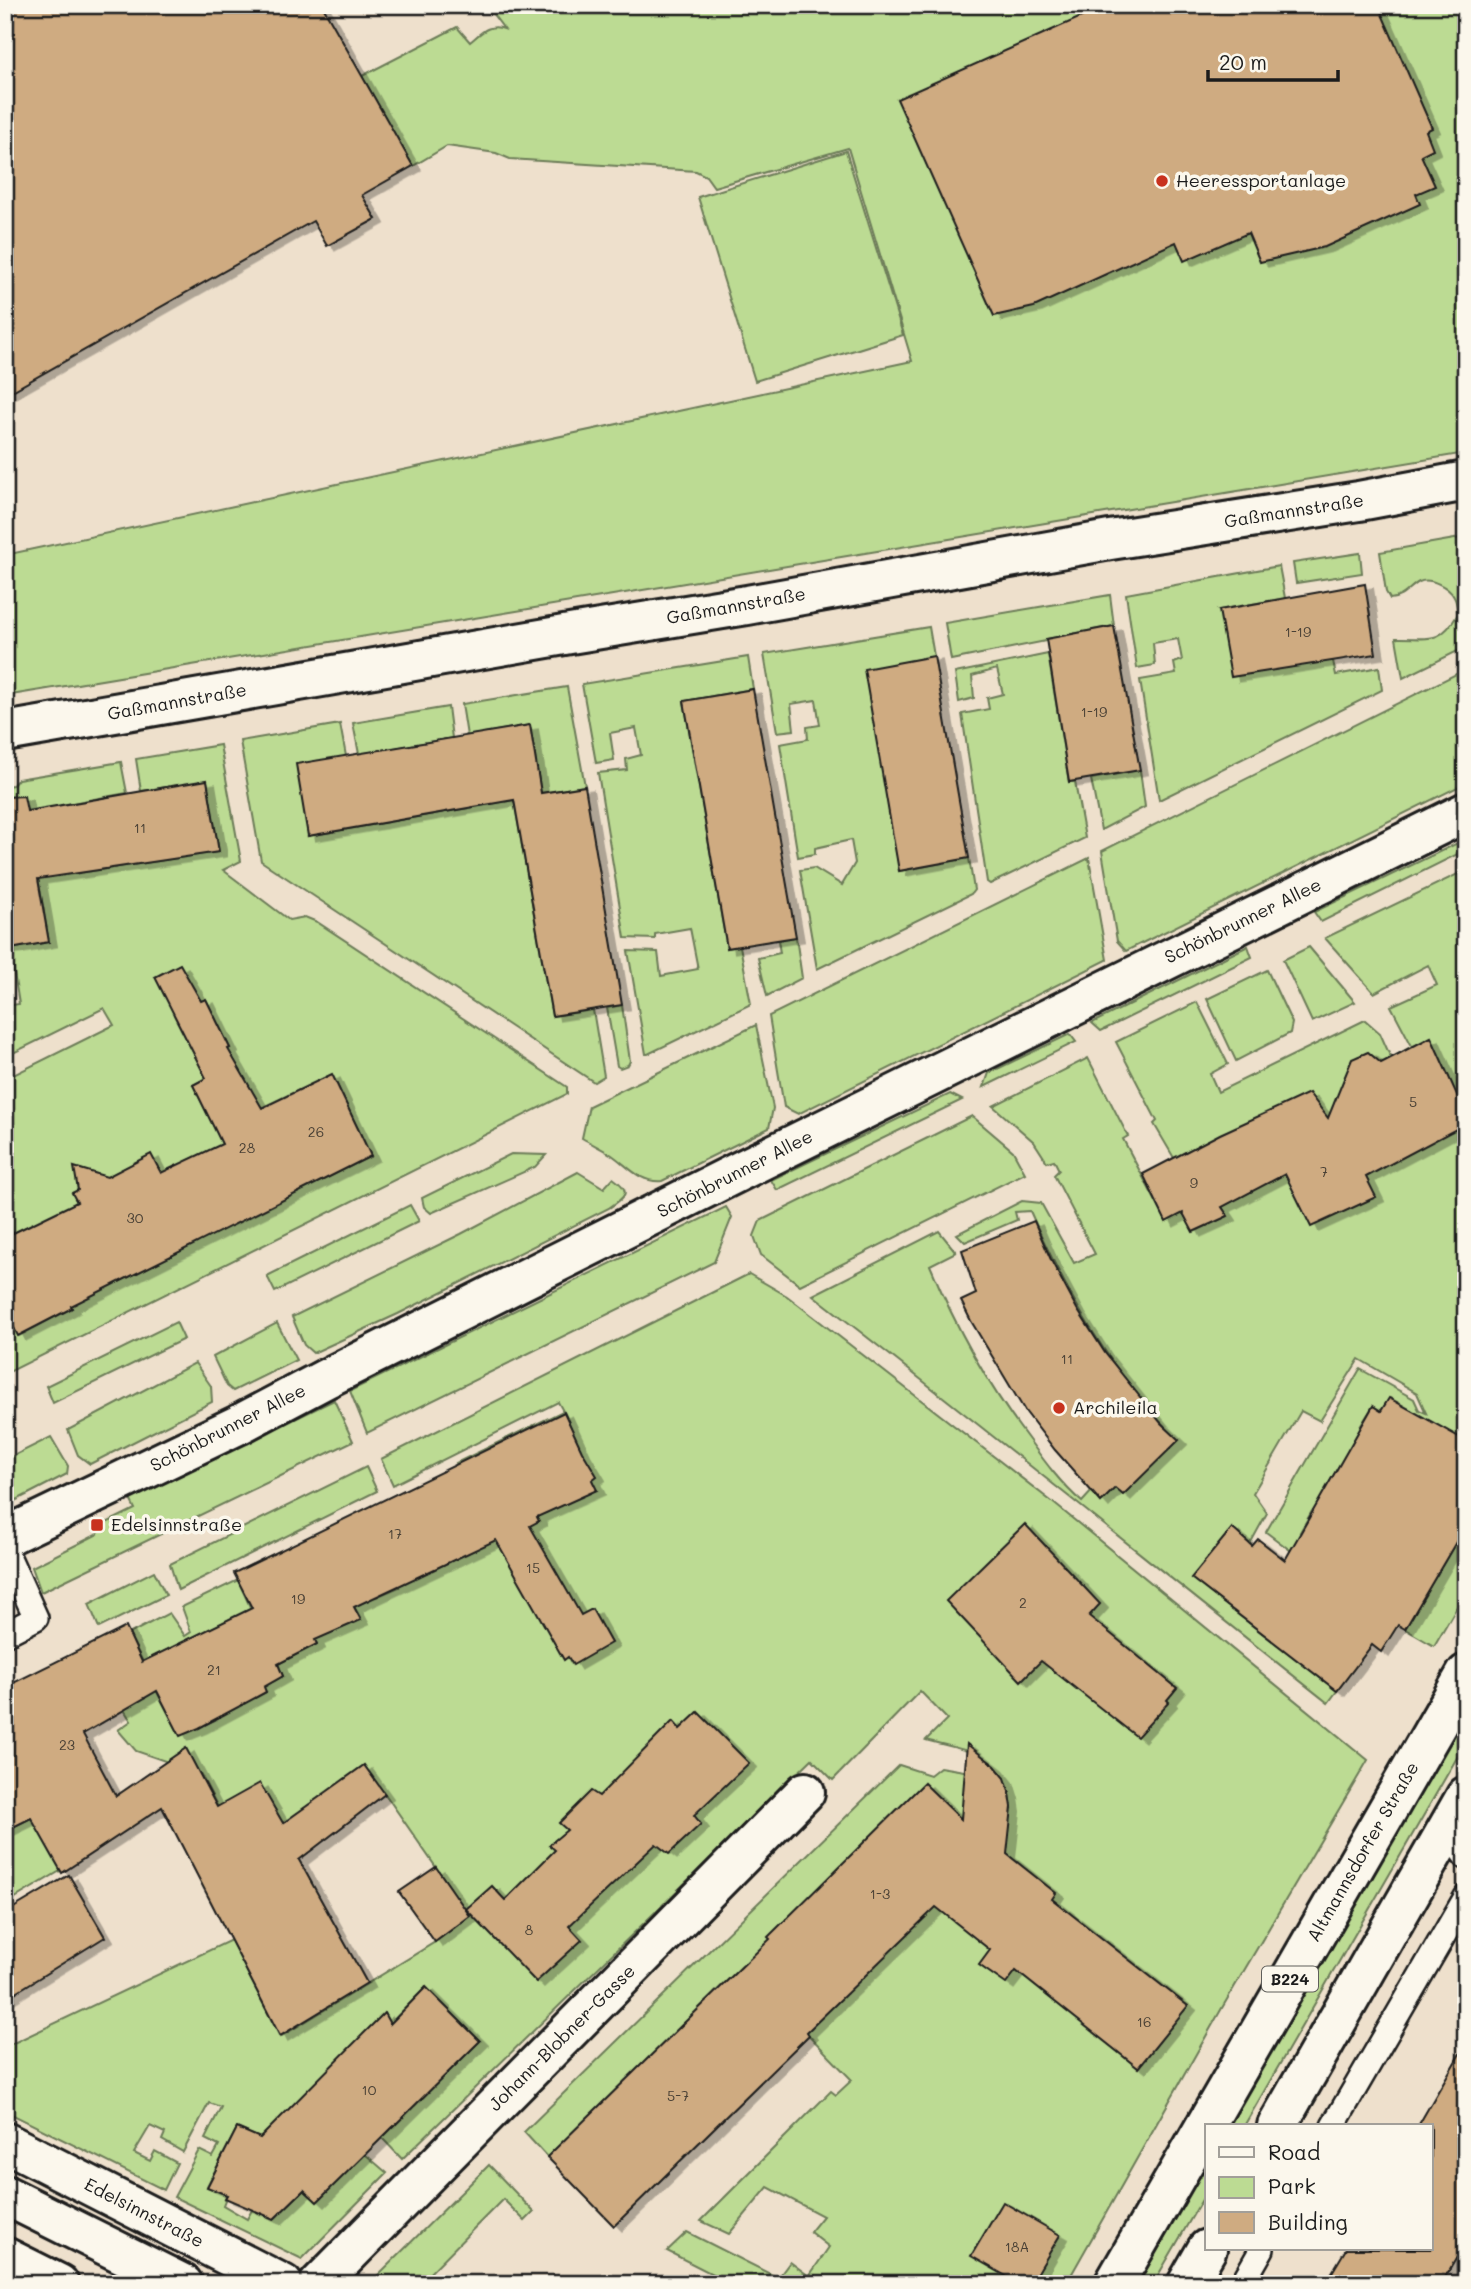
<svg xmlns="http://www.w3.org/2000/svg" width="1471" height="2289" viewBox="0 0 1471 2289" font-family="Mali,sans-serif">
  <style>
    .green { fill: #bcdb93; stroke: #6c7c58; stroke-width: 2; fill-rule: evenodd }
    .building { fill: #cfab81; stroke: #1c1c1c; stroke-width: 2; filter: url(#shadow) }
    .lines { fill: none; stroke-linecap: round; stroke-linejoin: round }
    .lane-casing { stroke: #1c1c1c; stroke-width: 28 }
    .street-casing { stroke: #1c1c1c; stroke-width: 44 }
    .secondary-casing { stroke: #1c1c1c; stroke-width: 44 }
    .primary-casing { stroke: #1c1c1c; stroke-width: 44 }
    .lane { stroke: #fbf7ec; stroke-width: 23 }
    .street { stroke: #fbf7ec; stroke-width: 38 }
    .secondary { stroke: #fbf7ec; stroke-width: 38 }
    .primary { stroke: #fbf7ec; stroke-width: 38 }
    .poi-dot { fill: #c8321e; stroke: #fbf7ec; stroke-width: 2.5 }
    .labels { text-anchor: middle; stroke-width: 7; stroke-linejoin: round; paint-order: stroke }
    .number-label { font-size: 14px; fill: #494035 }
    .shield { fill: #fbf7ec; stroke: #5f5e5a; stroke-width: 2 }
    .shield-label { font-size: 16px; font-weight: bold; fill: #1c1c1c }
    .poi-label { font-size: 18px; fill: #1c1c1c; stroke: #fbf7ec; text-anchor: start }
    .street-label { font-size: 18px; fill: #1c1c1c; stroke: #fbf7ec }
  </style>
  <defs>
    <filter id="shadow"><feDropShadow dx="8" dy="4.5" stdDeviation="0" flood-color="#0004"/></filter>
  </defs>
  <rect width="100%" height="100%" fill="#eee0cc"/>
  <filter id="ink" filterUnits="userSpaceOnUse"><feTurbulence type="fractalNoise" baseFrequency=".0143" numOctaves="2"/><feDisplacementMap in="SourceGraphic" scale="14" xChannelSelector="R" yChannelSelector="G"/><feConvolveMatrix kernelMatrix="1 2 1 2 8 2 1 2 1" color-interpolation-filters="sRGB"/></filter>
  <g filter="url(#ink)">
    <!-- green -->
    <g class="green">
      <path d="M486,5H1466V453L5,696V555L912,361L848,148L714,187L706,176L696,171L510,159L496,153L447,146L413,166L362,76L457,27L470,42C481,33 489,23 504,29Z"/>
      <path d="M846,151L903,335L755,381L698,197Z"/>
      <path d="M1466,537V647L1403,678L1396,638C1428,637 1439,646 1458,614C1457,609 1457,602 1454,597C1449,587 1430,577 1419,582C1408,588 1404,598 1390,599L1386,592L1380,552Z"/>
      <path d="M1360,553L1362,573L1296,583L1293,563Z"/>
      <path d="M1279,566L1285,598L1219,610L1333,661L1336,675L1379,667L1382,690L1159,800L1140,680L1176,674L1174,663L1182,660L1178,639L1153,643L1155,665L1137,668L1126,594Z"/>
      <path d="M1110,595L1114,626L1046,639V641L951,660L945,623Z"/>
      <path d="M929,627L934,656L900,871L969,858L974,890L971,894L817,969L800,870L814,868L842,885L855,863L851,840L815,848V854L798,857L780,744L808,739L807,727L820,725L816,700L791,704L794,730L777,732L764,654Z"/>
      <path d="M1048,654L1069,782H1075L1085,838L990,884L987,882L962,714L989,709L987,698L1003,694L997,669L972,676L974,698L959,702L955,673Z"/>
      <path d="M748,657L753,689L684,701L727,948L740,946L751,1004L648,1054H646L628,951L658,952L661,976L698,969L690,928L655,934V939L625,938L598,773L627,770L626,759L641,755L636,728L610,733L614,760L596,763L582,684Z"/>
      <path d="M1466,669V783L1126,951L1117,941L1102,851Z"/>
      <path d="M567,687L585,786L541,793L530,725L467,736L462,704Z"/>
      <path d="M448,707L452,738L359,754L353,723Z"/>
      <path d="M340,724L346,756L308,836L514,800L552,1016L593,1010L604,1076L594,1082L261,861L240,741Z"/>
      <path d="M220,745L241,861L223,870L289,920L305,917L317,922L567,1087V1094L5,1374V1310L19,1336L72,1308L32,1224L5,1237V1079L114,1025L104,1008L5,1057V1006L19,1004L13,967L5,968V950L49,942L26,807L5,811V786L13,785L18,779L121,762L127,793L61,805L72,874L219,852L207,781L141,791L136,759ZM206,999L230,1048L198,1062L174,1015ZM236,1064L261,1108L332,1074L371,1156L232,1226L198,1156L232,1140L214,1127L193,1085ZM151,1155L197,1243L119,1282L73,1194L78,1190L77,1181L92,1172L97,1174L101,1180Z"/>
      <path d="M1140,770L1145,807L1101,830L1091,779Z"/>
      <path d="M1466,839V850L1321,922L1314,912Z"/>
      <path d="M1089,858L1107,960L798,1114L784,1107L769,1016Z"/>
      <path d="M1466,870V1441L1390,1398L1381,1411L1373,1406L1360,1427L1369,1432L1340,1464L1328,1485L1321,1515L1312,1511L1300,1532L1309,1537L1298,1556L1266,1532L1360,1369L1414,1399L1419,1410L1426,1413L1417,1393L1359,1359L1320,1421L1301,1411L1253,1493L1267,1513L1250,1544L1232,1529L1192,1578L1337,1691L1328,1703C1156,1567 986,1429 813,1295L939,1231L956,1252L930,1265C956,1328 988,1386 1029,1440C1045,1462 1061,1484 1082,1502L1092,1491L1101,1502L1115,1488L1123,1495L1178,1440C1112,1375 1067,1295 1030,1211L1015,1212L1017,1220L965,1242L957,1234L1022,1201L1041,1203L1074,1263L1095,1254L1054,1175L1059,1170L1054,1160L1047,1162L1034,1142L993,1106L1088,1058L1128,1136L1123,1139L1166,1221L1183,1213L1194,1232L1227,1216L1222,1207L1174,1158L1154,1124L1157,1121L1116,1042L1197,1002L1228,1064L1210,1074L1218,1092L1365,1020L1380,1033L1391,1058L1412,1046L1391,1006L1437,985L1428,965L1374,993L1325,938Z"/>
      <path d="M796,937L802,978L767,996L758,958L780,953L778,940Z"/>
      <path d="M1248,946L1252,957L1101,1031L1092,1023Z"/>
      <path d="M1309,947L1355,1002L1312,1022L1283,960Z"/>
      <path d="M1267,970L1292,1023L1290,1033L1236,1061L1207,999Z"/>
      <path d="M622,1005L630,1061L628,1065L620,1068L617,1066L607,1008Z"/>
      <path d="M756,1025L773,1108L769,1128L662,1181C640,1183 629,1167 612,1155C603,1149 592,1144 582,1138L589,1106Z"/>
      <path d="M1070,1034L1076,1042L984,1087L989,1073Z"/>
      <path d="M950,1094L962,1100L777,1190L771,1180Z"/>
      <path d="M972,1116L1013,1151L1025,1173L800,1285L761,1255L754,1236L760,1221Z"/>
      <path d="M511,1154L546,1155L535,1167L431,1213L424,1207L422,1198Z"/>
      <path d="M578,1172L604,1188L613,1178C633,1192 625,1197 609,1208L398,1314L313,1353L304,1345L292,1317L461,1234Z"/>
      <path d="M410,1205L419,1221L275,1292L267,1276Z"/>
      <path d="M726,1207L732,1217L714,1262L367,1433L350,1391Z"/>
      <path d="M749,1274L787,1296L1051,1501L1368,1760L1222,2008L1066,2284H732L667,2251L687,2232L778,2278L790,2262L809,2276L829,2247L810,2232L823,2216L768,2187L729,2234L701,2221L831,2091L836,2095L852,2080L742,1966L547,2157L524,2132L899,1765L930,1775L940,1767L970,1772L1012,1807C1007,1753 969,1752 926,1740L947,1719L920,1691L833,1780L812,1759L402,2159L382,2138L480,2041L426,1987L362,2052L260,2138L237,2128L207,2186L227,2195L223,2205L247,2219L252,2210L274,2219L304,2190L317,2201L365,2154L387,2173L302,2259L174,2197L199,2150L213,2157L219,2146L205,2139L221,2107L209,2103L183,2152L162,2140L165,2133L150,2126L134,2153L150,2161L155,2151L177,2163L164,2190L5,2111V2047L231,1940L280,2037L435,1942L451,1889L385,1794L242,1853L200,1773L136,1751L118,1730L131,1721L121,1705L155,1688L177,1730L203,1725L215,1720L211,1714L251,1693L255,1698L266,1692L264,1687L283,1676L278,1664L317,1644L304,1618L338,1630L361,1619L346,1592L367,1582L376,1597L399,1587L394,1578L412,1567L417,1578L463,1555L485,1522L456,1463L563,1411L558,1402L393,1485L381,1459Z"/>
      <path d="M176,1322L184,1339L53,1403L46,1386Z"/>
      <path d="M277,1323L296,1360L233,1391L227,1386L213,1357Z"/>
      <path d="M195,1363L211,1386L212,1402L90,1464L78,1455L68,1430Z"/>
      <path d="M334,1400L353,1441L41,1592L32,1567L98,1534L96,1528L135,1509L130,1499Z"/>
      <path d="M51,1437L68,1466L67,1474L5,1506V1460Z"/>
      <path d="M366,1467L377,1491L178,1590L170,1564Z"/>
      <path d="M1466,1525V1591L1434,1646L1405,1629Z"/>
      <path d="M154,1571L166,1595L99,1628L89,1604Z"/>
      <path d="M238,1580L251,1609L143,1662L129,1634L169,1613L185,1636L191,1632L182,1607Z"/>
      <path d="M1466,1713V1742L1244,2126H1228Z"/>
      <path d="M31,1818L70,1865L5,1904V1831Z"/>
      <path d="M1207,2164V2191L1153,2284H1138Z"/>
      <path d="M489,2165L534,2212L525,2221L503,2199L419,2284H369Z"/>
    </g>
    <!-- building -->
    <g class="building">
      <path d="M5,5H322L413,166L362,195L376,219L327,246L313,221L5,395Z"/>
      <path d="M1108,5H1378L1432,128L1426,131L1433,149L1421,155L1435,186L1416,194L1420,204L1325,247L1260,262L1248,233L1184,261L1176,242L1034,307L994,316L897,99Z"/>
      <path d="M1365,584L1376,654L1231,677L1219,610Z"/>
      <path d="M1114,626L1140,770L1069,782L1046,639Z"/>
      <path d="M934,656L969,858L899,871L864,669Z"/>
      <path d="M753,689L796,937L727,948L684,701Z"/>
      <path d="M530,725L541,793L585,786L622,1005L552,1016L514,800L308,836L296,764Z"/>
      <path d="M207,780L219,852L38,879L49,942L5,950V797L24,796L27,811Z"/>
      <path d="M180,964L201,1001L206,999L230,1048L228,1049L262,1108L332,1074L371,1156L71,1306L72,1308L18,1336L5,1310V1237L77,1202L72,1193L78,1190L74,1167L107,1177L151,1154L161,1173L222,1144L193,1085L206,1078L155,977Z"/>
      <path d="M1431,1037L1466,1115V1124L1366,1177L1376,1197L1311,1227L1285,1174L1222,1207L1228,1216L1193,1232L1183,1213L1166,1222L1143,1174L1220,1134L1309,1093L1328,1118L1352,1059L1368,1052L1381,1063Z"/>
      <path d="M1034,1221L1052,1262L1077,1309L1105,1353L1161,1423L1179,1440L1123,1495L1115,1488L1101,1502L1055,1450L1025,1411L971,1321L961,1301L976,1294L962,1250Z"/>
      <path d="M1389,1398L1466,1441V1525L1405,1629L1398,1625L1381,1652L1372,1645L1337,1691L1191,1578L1232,1528L1252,1546L1258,1539L1285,1560L1373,1406L1381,1411Z"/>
      <path d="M564,1412L582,1451L597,1476L592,1480L597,1490L537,1517L539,1521L530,1526L581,1615L592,1609L611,1643L573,1665L568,1657L564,1660L496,1540L354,1607L361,1620L315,1640L317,1644L278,1664L283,1676L264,1687L266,1692L199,1728L180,1736L157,1691L83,1734L116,1796L186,1748L217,1807L260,1783L283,1823L364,1765L385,1794L299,1860L367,1983L280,2036L162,1807L62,1873L31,1818L5,1831V1687L126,1627L142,1662L252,1608L234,1573Z"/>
      <path d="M1025,1524L1100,1604L1089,1616L1177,1688L1167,1700L1169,1702L1137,1737L1041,1661L1021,1681L946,1601Z"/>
      <path d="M698,1712L749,1763L694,1815L701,1824L669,1854L656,1844L569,1926L582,1940L536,1982L466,1909L492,1886L505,1900L555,1850L549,1845L567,1830L559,1823L591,1791L599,1796L673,1721L680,1729Z"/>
      <path d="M967,1744L995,1766L1005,1778L1010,1794L1012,1807L1007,1854L1056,1893L1052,1899L1188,2006L1138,2068L1016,1971L1006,1984L979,1965L990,1950L936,1907L807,2032L809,2035L614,2226L547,2157L770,1939L768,1937L924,1783L961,1819Z"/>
      <path d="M436,1867L470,1916L435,1942L399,1892Z"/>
      <path d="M69,1875L105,1937L5,1999V1913Z"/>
      <path d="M426,1987L480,2041L317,2202L304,2190L274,2219L225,2198L227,2195L207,2187L237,2128L260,2138L384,2013L390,2024Z"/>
      <path d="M1466,2043V2242L1441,2284H1325L1346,2249H1431V2126H1418Z"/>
      <path d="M1003,2202L1060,2235L1031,2284H1020L971,2256Z"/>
    </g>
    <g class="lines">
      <defs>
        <g id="lane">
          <path d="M5,1549L36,1618L5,1634"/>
          <path d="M1446,1831L1466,1857"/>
          <path d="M1333,2126L1466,1897"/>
          <path d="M1242,2284L1262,2249"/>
        </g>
        <g id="street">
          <path d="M5,2142L283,2284"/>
          <path d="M319,2284L805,1792"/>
        </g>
        <g id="secondary">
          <path d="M5,732L570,634L747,605L1110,540L1359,501L1466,481"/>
          <path d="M5,1537L238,1425L325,1379L742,1170L1466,812"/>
          <path d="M5,2195L183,2284"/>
          <path d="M5,2257L59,2284"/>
        </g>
        <g id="primary">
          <path d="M1277,2126L1466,1796"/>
          <path d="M1114,2284L1466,1674"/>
          <path d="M1187,2284L1207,2249"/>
        </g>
      </defs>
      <!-- lane casing -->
      <use href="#lane" class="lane-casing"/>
      <!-- street casing -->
      <use href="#street" class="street-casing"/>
      <!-- secondary casing -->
      <use href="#secondary" class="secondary-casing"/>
      <!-- primary casing -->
      <use href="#primary" class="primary-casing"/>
      <!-- lane -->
      <use href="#lane" class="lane"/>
      <!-- street -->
      <use href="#street" class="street"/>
      <!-- secondary -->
      <use href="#secondary" class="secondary"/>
      <!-- primary -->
      <use href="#primary" class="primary"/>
    </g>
  </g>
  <!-- markers -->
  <g class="poi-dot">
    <circle cx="1162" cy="181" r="7"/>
    <circle cx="1059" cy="1408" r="7"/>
    <rect x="90" y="1518" width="14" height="14" rx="3.5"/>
  </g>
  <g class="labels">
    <!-- number labels -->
    <g class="number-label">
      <text x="1298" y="637">1-19</text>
      <text x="1094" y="717">1-19</text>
      <text x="140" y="833">11</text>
      <text x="1413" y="1107">5</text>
      <text x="316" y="1137">26</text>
      <text x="247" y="1153">28</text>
      <text x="1324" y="1177">7</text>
      <text x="1194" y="1188">9</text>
      <text x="135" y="1223">30</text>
      <text x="1067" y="1364">11</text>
      <text x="395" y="1539">17</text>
      <text x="533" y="1573">15</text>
      <text x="298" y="1604">19</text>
      <text x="1023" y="1608">2</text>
      <text x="214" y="1675">21</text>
      <text x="67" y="1750">23</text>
      <text x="880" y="1899">1-3</text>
      <text x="529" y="1935">8</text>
      <text x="1144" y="2027">16</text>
      <text x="369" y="2095">10</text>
      <text x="678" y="2101">5-7</text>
      <text x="1017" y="2252">18A</text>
    </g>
    <!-- shield labels -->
    <rect class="shield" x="1262" y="1966.5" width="56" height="25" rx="5"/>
    <g class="shield-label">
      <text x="1290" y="1985">B224</text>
    </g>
    <!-- poi labels -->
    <g class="poi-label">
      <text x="1176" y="187">Heeressportanlage</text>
      <text x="1073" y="1414">Archileila</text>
      <text x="111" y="1531">Edelsinnstraße</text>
    </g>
    <!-- street labels -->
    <g class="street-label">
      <text transform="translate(1294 511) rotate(-9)" y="6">Gaßmannstraße</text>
      <text transform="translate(736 606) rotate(-10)" y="6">Gaßmannstraße</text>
      <text transform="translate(177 702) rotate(-10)" y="6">Gaßmannstraße</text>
      <text transform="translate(1243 921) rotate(-26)" y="6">Schönbrunner Allee</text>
      <text transform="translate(735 1174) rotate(-27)" y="6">Schönbrunner Allee</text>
      <text transform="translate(228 1428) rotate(-27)" y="6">Schönbrunner Allee</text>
      <text transform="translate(1363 1852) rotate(-60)" y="6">Altmannsdorfer Straße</text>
      <text transform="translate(562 2038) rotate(-45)" y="6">Johann-Blobner-Gasse</text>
      <text transform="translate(144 2213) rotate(27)" y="6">Edelsinnstraße</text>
    </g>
  </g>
  <!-- margin -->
  <rect width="1471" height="2289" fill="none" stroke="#fbf7ec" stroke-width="28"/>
  <rect x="14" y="14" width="1443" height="2261" fill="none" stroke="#1c1c1c" stroke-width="2.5" filter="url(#ink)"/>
  <!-- legend -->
  <rect x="1205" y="2124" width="228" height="126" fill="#fbf7ec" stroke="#a29f99" stroke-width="2"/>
  <rect x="1219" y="2147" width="35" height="10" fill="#fbf7ec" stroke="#a29f99" stroke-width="2"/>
  <text x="1268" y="2160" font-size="21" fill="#1c1c1c">Road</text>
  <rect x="1219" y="2177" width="35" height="21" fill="#bcdb93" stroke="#a29f99" stroke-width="2"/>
  <text x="1268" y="2194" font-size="21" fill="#1c1c1c">Park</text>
  <rect x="1219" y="2212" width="35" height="21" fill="#cfab81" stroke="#a29f99" stroke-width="2"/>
  <text x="1268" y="2230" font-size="21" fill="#1c1c1c">Building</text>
  <!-- scale -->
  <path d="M1208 70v10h130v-10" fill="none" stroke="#1c1c1c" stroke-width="3.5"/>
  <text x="1219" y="70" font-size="21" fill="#1c1c1c" stroke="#fbf7ec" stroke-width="5" paint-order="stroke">20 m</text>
</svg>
